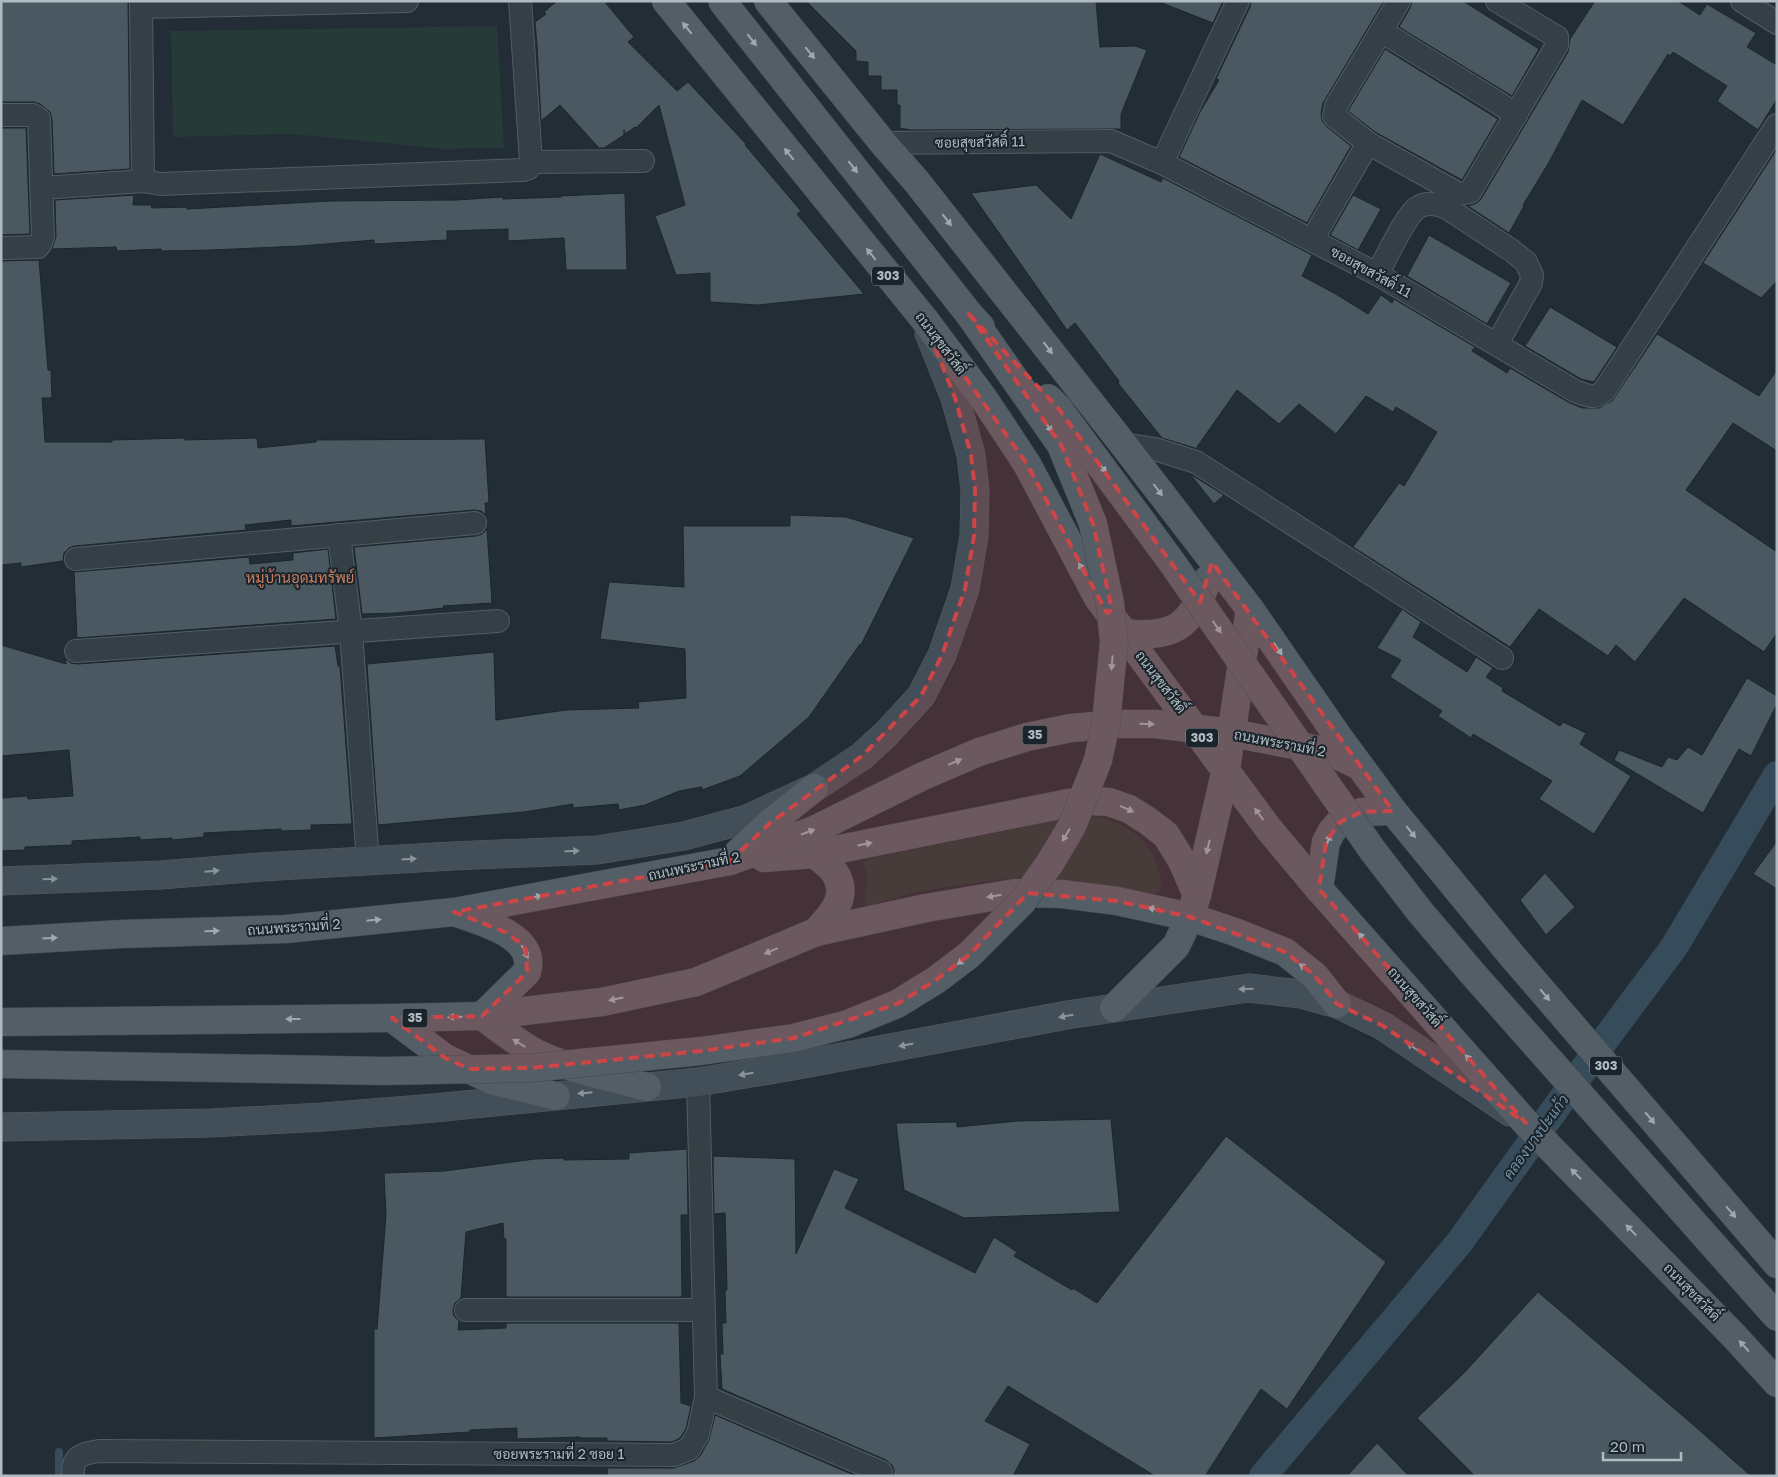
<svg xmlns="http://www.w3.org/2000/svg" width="1778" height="1477" viewBox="0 0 1778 1477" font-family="'Golos Text',Sarabun,sans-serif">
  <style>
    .green { fill: #263a37 }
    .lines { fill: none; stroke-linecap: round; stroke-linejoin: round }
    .stream { stroke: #364c5b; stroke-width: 8 }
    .canal { stroke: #364c5b; stroke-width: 28 }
    .building { fill: #4a5861; stroke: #1c262c }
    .minor-casing { stroke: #525d63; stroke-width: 24 }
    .secondary-casing { stroke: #525d63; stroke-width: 29 }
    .primary-casing { stroke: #3e484f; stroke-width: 29 }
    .minor { stroke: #353f46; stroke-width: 22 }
    .secondary { stroke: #434f58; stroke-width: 28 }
    .primary { stroke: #535e66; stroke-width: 28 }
    .primary-bridge-casing { stroke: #3e484f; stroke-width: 29; stroke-linecap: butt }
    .primary-bridge { stroke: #535e66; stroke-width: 28 }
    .oneway { fill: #9da8b0 }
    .oneway2 { fill: #89959d }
    .marked { fill: #ce4547; fill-opacity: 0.2; stroke: #ce4547; stroke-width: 4; stroke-dasharray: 10 6; stroke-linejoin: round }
    .labels { text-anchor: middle; stroke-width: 4; stroke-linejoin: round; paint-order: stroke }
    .shield { fill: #1a242a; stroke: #828d94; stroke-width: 1 }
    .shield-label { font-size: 12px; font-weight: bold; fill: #afbac2 }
    .street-label { font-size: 14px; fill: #afbac2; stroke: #1a242a }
    .neighbourhood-label { font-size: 15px; fill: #c97e63; stroke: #1a242a }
    .water-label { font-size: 15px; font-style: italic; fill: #7290a4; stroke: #1a242a }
  </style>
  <rect width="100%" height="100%" fill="#222d35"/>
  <!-- green -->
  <g class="green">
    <path d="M497,26L504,148L444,149L292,134L173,137L171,31Z"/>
    <path d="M1080,815C1115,816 1151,835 1159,871C1161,879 1163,886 1158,893L1154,894L1079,881L1021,877L959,885L912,893L870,906L866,904L864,900L868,879L863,863L868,859L1021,828L1060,817Z"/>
  </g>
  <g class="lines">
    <!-- stream -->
    <path class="stream" d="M59,1476V1452"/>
    <!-- canal -->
    <path class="canal" d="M1263,1476L1459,1243L1601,1045L1674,947L1777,775"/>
  </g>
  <!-- building -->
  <g class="building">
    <path d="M1,1H128L130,169L54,174L52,119L50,112L40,104L34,102H1Z"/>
    <path d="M557,1H604L634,37L628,42L677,91L688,82L746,144L745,145L801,211L797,214L864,294L758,305L710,302V273L676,275L655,216L685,205L659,105L636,128L635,127L625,134L624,130V135L604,148H599L560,105L541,121L537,45L535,22L546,14L544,12Z"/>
    <path d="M806,1H1096L1100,47L1135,46L1147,50L1121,114V129L910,130L900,128V105H897V90H881V76H868V62L856,61V51Z"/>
    <path d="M1162,1H1223L1213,23L1162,3Z"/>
    <path d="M1251,1H1384L1323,103L1321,113L1322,121L1326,126L1351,146L1307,223L1179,157L1200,112L1219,80L1216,79L1250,7Z"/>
    <path d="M1412,1H1463L1539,49L1512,96L1399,27L1410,8Z"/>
    <path d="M1595,1H1678L1700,15L1707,4L1756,33L1747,47L1777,65V99L1758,130L1717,101L1727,86L1673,52L1670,56L1668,54L1623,125L1582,100L1548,164L1523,205L1524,206L1509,233L1468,206L1477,203L1481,199L1568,52L1570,39Z"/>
    <path d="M1385,49L1498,119L1462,180L1375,132L1348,111Z"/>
    <path d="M1,128H26L30,234L1,235Z"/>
    <path d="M1777,149V281L1761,298L1703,263Z"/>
    <path d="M1100,154L1161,182L1163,178L1312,255L1302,276L1334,293L1368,314L1381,295L1392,303L1394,299L1475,347L1472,351L1507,373L1510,368L1568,402L1582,408H1599L1612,401L1657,334L1759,396L1777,370V451L1733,423L1686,490L1777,552V633L1764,652L1684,598L1635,662L1616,645L1608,656L1539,609L1510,647L1353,547L1399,483L1404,486L1437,432L1396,407L1393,412L1366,396L1336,434L1299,404L1279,424L1237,390L1197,447L1198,449L1162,438L1118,383L1119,381L1075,323L1067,330L971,193L1036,185L1071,219Z"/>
    <path d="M625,193L627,270H566L564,238L508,241V229L447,231V240L374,244V240L301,246L211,250L162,251L161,249L117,251L116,247L52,249L56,237L55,200L134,195L133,205H151L152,208L187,207V209L330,201L456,200L503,197V199L561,197V196Z"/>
    <path d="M1353,195L1381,209L1358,250L1330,235Z"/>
    <path d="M1429,235L1511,283L1487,324L1407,276Z"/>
    <path d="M39,260L48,370H51L52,398H42L45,442H112V440L185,438V440L257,438L258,448L316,442V440L485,439L489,503H485L486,515L481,511L474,510L291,526V520L245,525L246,530L75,546L69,548L64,553L63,561L21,567V563L1,565V261Z"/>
    <path d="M1550,307L1617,347L1594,382L1581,379L1525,346Z"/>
    <path d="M1190,474L1224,495L1214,504Z"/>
    <path d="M790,515L846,517L914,538L861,645L860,644L809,717L740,776L702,790V787L679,791L645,805L619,810L618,804L573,808V804L524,812L378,825L367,664L494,652L496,720L566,710L639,708L638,702L686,698L685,649L600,639L609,582L684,587L683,526H790Z"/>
    <path d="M487,529L492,603L443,606L444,608L397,613L362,614L354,547L476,536L482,534Z"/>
    <path d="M328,549L336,619L77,638L74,572L249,557L250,564L293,560V553Z"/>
    <path d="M1402,609L1421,622L1413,637L1467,672L1476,657L1493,668L1486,677L1503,688L1502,691L1560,726L1563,722L1586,733L1580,744L1631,776L1594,834L1539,799L1552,781L1473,734L1471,738L1438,716L1442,711L1390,677L1401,660L1377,648Z"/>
    <path d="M1,645L66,664V659L71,663L77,664L335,646L338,666H340L352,824L311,825V830L281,831V829L204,833V837L172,840V838L140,840V837L72,841V845L25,847V850L1,851V798L27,796L28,799L73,796L69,750L1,756Z"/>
    <path d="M1747,678L1777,696V704L1751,756L1739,749L1703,813L1614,760L1619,750L1662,767L1668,757L1677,760L1688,747L1702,755Z"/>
    <path d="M1777,841V889L1753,874Z"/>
    <path d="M1545,873L1575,907L1546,935L1520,900Z"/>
    <path d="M1111,1119L1120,1212L964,1218L904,1190L896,1123L957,1122V1127L1018,1121Z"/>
    <path d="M1226,1136L1386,1262L1287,1409L1261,1389L1205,1476H1155L1008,1386L985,1421L1030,1444L1013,1476H893L894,1470L892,1465L886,1460L722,1389L720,1354H723L722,1323H726L725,1290H727L726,1246L725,1213L714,1214L713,1156L795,1159L796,1254L834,1169L859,1179L845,1208L975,1273L994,1237L1017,1252L1014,1256L1072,1290L1073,1288L1097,1303Z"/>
    <path d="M687,1149L688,1215H681L682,1297H506V1239H504L503,1223L466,1232L461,1298L455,1303L453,1310L454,1316L459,1321L458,1330L506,1328V1323H679L681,1403L691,1406L686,1429L680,1438L672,1442L607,1441V1438H580V1437L517,1439V1428L470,1430V1432L374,1438V1329H377L386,1215L384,1173L444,1171L535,1159L564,1158V1160L629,1159V1153Z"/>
    <path d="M1538,1292L1690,1422L1751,1476H1475L1417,1418L1463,1374Z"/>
    <path d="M715,1415L856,1476H608L607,1468H674L694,1461L700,1456L709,1440Z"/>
    <path d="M1377,1443L1409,1476H1347Z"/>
  </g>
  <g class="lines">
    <defs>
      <g id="minor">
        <path d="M141,1L143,181"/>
        <path d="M520,1L531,162"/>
        <path d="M1399,1L1336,106L1334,116L1368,143L1459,194L1470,192L1557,45V37L1497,1"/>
        <path d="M1742,1L1777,23"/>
        <path d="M141,7L407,1"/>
        <path d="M1381,31L1497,102L1516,115"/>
        <path d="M1,115H33L39,119L43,237L41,243L38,247L1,248"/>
        <path d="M883,143L1111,141L1162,163L1377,274L1575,391C1586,395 1594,400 1604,391L1777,125"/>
        <path d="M1162,163L1238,1"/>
        <path d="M42,188L143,181L161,184L523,170L529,168L531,162L643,161"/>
        <path d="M1312,240L1368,143"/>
        <path d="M1377,274C1386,259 1405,216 1417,208C1427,201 1438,204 1447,208L1511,250L1526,262L1532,275L1531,283L1497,344"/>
        <path d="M1123,444L1155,449L1196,462L1502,658"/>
        <path d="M339,535L351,632L368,862"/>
        <path d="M76,559L475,523"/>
        <path d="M76,651L498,621"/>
        <path d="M466,1310H703"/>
        <path d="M706,1397L881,1472"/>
        <path d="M73,1476C72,1456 81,1454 99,1451L674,1455L689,1449L698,1434L706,1397L698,1082"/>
      </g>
      <g id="secondary">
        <path d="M1,881L160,875L261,867L452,856L597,850L684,836L747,819L814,788L862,756L885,735L921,696L942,655L965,589L974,536L975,490L971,455L955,398L929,333"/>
        <path d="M1,1127L211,1123L323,1117L434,1108L698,1082L793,1066L1067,1015L1248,988L1301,994L1337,1004L1383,1026L1510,1112"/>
      </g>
      <g id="primary">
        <path d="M666,1L924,319L984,399L1027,464L1098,598L1268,828L1319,889L1526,1123L1734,1336L1777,1383"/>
        <path d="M768,1L883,143L917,182L1123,444L1250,609L1337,735L1393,811L1513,957L1777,1264"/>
        <path d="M1124,633C1172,639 1192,627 1207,580"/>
        <path d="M738,853L770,823L814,788"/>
        <path d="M815,854C821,860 831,866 835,873C850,898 831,915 816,932"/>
        <path d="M764,858L815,854L1069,803L1090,801L1109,802L1129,809L1148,821L1166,835L1182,861L1197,895"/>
        <path d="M1319,889L1326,842L1332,831L1340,822L1361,812L1393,811"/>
        <path d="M454,912C481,922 537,935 527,972L482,1016C500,1029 517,1043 536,1053C571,1070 611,1077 647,1087"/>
        <path d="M1,941L122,934L286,929L454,912L730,861L814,830L921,777L979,752L1027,737L1071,728L1117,724H1155L1232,733L1330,752L1358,765"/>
        <path d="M1114,1008L1176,946L1190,917L1197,895L1226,769L1250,609"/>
        <path d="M392,1018L445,1058L494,1081L556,1096"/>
        <path d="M1,1022L392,1018L482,1016L602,1002L696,982L816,932L926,908L1015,893L1062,894L1117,901L1190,917L1235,932L1285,952L1315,976L1337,1004"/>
      </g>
    </defs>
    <!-- minor casing -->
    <use href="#minor" class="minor-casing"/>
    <!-- secondary casing -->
    <use href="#secondary" class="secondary-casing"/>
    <!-- primary casing -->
    <use href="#primary" class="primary-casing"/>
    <!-- minor -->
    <use href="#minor" class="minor"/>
    <!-- secondary -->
    <use href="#secondary" class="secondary"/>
    <!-- primary -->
    <use href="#primary" class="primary"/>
    <defs>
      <g id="primary-bridge">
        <path d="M722,1L969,314L981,327"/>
        <path d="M1048,398L1058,408L1171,561L1373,851L1421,913L1473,974L1777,1317"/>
        <path d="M1,1064L384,1071L531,1068L701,1051L794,1038L848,1024L897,1004L936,980L969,955L1022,902L1050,863L1072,826L1098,760L1106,723L1114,642L1110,603L1093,524L1061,445L969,314"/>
      </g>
    </defs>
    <!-- primary-bridge casing -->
    <use href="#primary-bridge" class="primary-bridge-casing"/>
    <!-- primary-bridge -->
    <use href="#primary-bridge" class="primary-bridge"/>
  </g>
  <!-- one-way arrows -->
  <defs><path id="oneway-solid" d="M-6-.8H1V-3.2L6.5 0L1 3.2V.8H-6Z" transform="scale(1.25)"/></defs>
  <g class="oneway">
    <use href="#oneway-solid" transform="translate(687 28) rotate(-129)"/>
    <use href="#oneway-solid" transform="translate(752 40) rotate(52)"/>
    <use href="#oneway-solid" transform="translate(810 53) rotate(51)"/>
    <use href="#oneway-solid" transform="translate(789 154) rotate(-129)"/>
    <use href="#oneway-solid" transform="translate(853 167) rotate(52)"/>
    <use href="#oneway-solid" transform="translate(947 220) rotate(52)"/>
    <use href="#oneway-solid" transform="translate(871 254) rotate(-129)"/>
    <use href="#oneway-solid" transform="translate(1048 348) rotate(52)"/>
    <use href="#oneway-solid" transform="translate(1048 426) rotate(55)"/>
    <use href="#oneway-solid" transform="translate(1102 467) rotate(53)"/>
    <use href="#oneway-solid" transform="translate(1158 490) rotate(53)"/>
    <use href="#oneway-solid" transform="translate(1082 569) rotate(-119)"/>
    <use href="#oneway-solid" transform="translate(1217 627) rotate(55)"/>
    <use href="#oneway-solid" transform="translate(1278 649) rotate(55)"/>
    <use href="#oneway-solid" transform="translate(1112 663) rotate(95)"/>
    <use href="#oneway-solid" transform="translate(1147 724) rotate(2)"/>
    <use href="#oneway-solid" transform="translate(955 762) rotate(-23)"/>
    <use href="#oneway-solid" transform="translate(1127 809) rotate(24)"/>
    <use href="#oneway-solid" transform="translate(1259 814) rotate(-126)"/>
    <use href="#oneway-solid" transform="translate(808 832) rotate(-21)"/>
    <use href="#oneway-solid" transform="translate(1411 832) rotate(51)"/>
    <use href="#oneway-solid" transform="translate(1066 835) rotate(121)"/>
    <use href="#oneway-solid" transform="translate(1328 841) rotate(-71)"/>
    <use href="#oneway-solid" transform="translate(865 844) rotate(-11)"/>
    <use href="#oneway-solid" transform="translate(1208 847) rotate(103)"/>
    <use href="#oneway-solid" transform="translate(994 896) rotate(171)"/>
    <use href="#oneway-solid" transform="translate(535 897) rotate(-10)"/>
    <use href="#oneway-solid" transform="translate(1155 909) rotate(-168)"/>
    <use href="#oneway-solid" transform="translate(374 920) rotate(-6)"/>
    <use href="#oneway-solid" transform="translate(212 931) rotate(-2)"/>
    <use href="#oneway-solid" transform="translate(50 938) rotate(-3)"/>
    <use href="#oneway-solid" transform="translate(1363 938) rotate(-132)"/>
    <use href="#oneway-solid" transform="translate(771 951) rotate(157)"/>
    <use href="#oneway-solid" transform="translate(525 952) rotate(63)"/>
    <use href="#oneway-solid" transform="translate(963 960) rotate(143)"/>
    <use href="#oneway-solid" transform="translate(1305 968) rotate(-143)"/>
    <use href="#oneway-solid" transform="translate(1545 995) rotate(50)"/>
    <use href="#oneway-solid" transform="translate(616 999) rotate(168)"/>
    <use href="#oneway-solid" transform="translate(455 1017) rotate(178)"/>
    <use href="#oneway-solid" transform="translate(293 1019) rotate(180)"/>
    <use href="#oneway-solid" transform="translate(519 1043) rotate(-148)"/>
    <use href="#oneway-solid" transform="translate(1470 1060) rotate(-132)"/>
    <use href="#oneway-solid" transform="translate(1650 1118) rotate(50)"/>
    <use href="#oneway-solid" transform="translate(1576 1174) rotate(-134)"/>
    <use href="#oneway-solid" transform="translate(1731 1212) rotate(49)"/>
    <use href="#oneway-solid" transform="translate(1631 1230) rotate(-134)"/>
    <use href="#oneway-solid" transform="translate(1744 1346) rotate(-132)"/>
  </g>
  <g class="oneway2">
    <use href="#oneway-solid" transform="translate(572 851) rotate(-2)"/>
    <use href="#oneway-solid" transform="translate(409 859) rotate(-4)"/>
    <use href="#oneway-solid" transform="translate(212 871) rotate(-5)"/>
    <use href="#oneway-solid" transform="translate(50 879) rotate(-2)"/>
    <use href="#oneway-solid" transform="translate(1246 989) rotate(178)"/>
    <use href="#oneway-solid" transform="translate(1066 1016) rotate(170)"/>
    <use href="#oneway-solid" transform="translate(906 1045) rotate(169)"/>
    <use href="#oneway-solid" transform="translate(1413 1047) rotate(-146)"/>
    <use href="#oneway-solid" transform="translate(746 1074) rotate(171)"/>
    <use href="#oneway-solid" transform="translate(585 1093) rotate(174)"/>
  </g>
  <!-- marked area -->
  <path class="marked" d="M969,314L1058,408L1200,602L1212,562L1393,811L1361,812L1340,822L1326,842L1319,889L1526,1123L1383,1026L1337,1004L1315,976L1285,952L1190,917L1117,901L1028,893L969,955L936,980L897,1004L794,1038L701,1051L531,1068L470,1069L445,1058L392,1018L482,1016L527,972L526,950L519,942L505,932L454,912L730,861L770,823L862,756L921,696L942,655L965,589L974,536L975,490L971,455L955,398L924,319L1027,464L1107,613L1112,610L1093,524L1061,445Z"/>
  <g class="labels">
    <!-- shield labels -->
    <g class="shield">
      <rect x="872" y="266.5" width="32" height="19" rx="4"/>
      <rect x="1022.5" y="725.5" width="25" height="19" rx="4"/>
      <rect x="1186" y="728.5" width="32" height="19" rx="4"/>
      <rect x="402.5" y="1008.5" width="25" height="19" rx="4"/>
      <rect x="1590" y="1056.5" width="32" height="19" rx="4"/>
    </g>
    <g class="shield-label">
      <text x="888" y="280">303</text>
      <text x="1035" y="739">35</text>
      <text x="1202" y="742">303</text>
      <text x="415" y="1022">35</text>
      <text x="1606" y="1070">303</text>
    </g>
    <!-- street labels -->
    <g class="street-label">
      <text transform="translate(980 142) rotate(-1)" y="5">ซอยสุขสวัสดิ์ 11</text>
      <text transform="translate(1371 272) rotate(29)" y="5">ซอยสุขสวัสดิ์ 11</text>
      <text transform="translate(941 343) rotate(53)" y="5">ถนนสุขสวัสดิ์</text>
      <text transform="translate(1161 682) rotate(53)" y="5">ถนนสุขสวัสดิ์</text>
      <text transform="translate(1280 743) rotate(11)" y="5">ถนนพระรามที่ 2</text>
      <text transform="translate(694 866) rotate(-12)" y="5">ถนนพระรามที่ 2</text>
      <text transform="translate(294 927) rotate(-4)" y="5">ถนนพระรามที่ 2</text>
      <text transform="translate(1415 997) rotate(49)" y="5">ถนนสุขสวัสดิ์</text>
      <text transform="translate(1692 1292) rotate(46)" y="5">ถนนสุขสวัสดิ์</text>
      <text x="559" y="1459">ซอยพระรามที่ 2 ซอย 1</text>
    </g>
    <!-- neighbourhood labels -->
    <g class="neighbourhood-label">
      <text x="300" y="583">หมู่บ้านอุดมทรัพย์</text>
    </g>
    <!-- water labels -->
    <g class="water-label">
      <text transform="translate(1536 1137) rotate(-54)" y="5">คลองบางปะแก้ว</text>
    </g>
  </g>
  <!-- border -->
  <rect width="1778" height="1477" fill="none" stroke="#afbac2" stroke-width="5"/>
  <!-- scale -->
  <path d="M1603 1452v8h78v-8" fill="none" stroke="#afbac2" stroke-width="2.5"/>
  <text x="1610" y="1452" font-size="15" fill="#afbac2" stroke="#1a242a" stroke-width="4" paint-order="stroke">20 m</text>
</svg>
